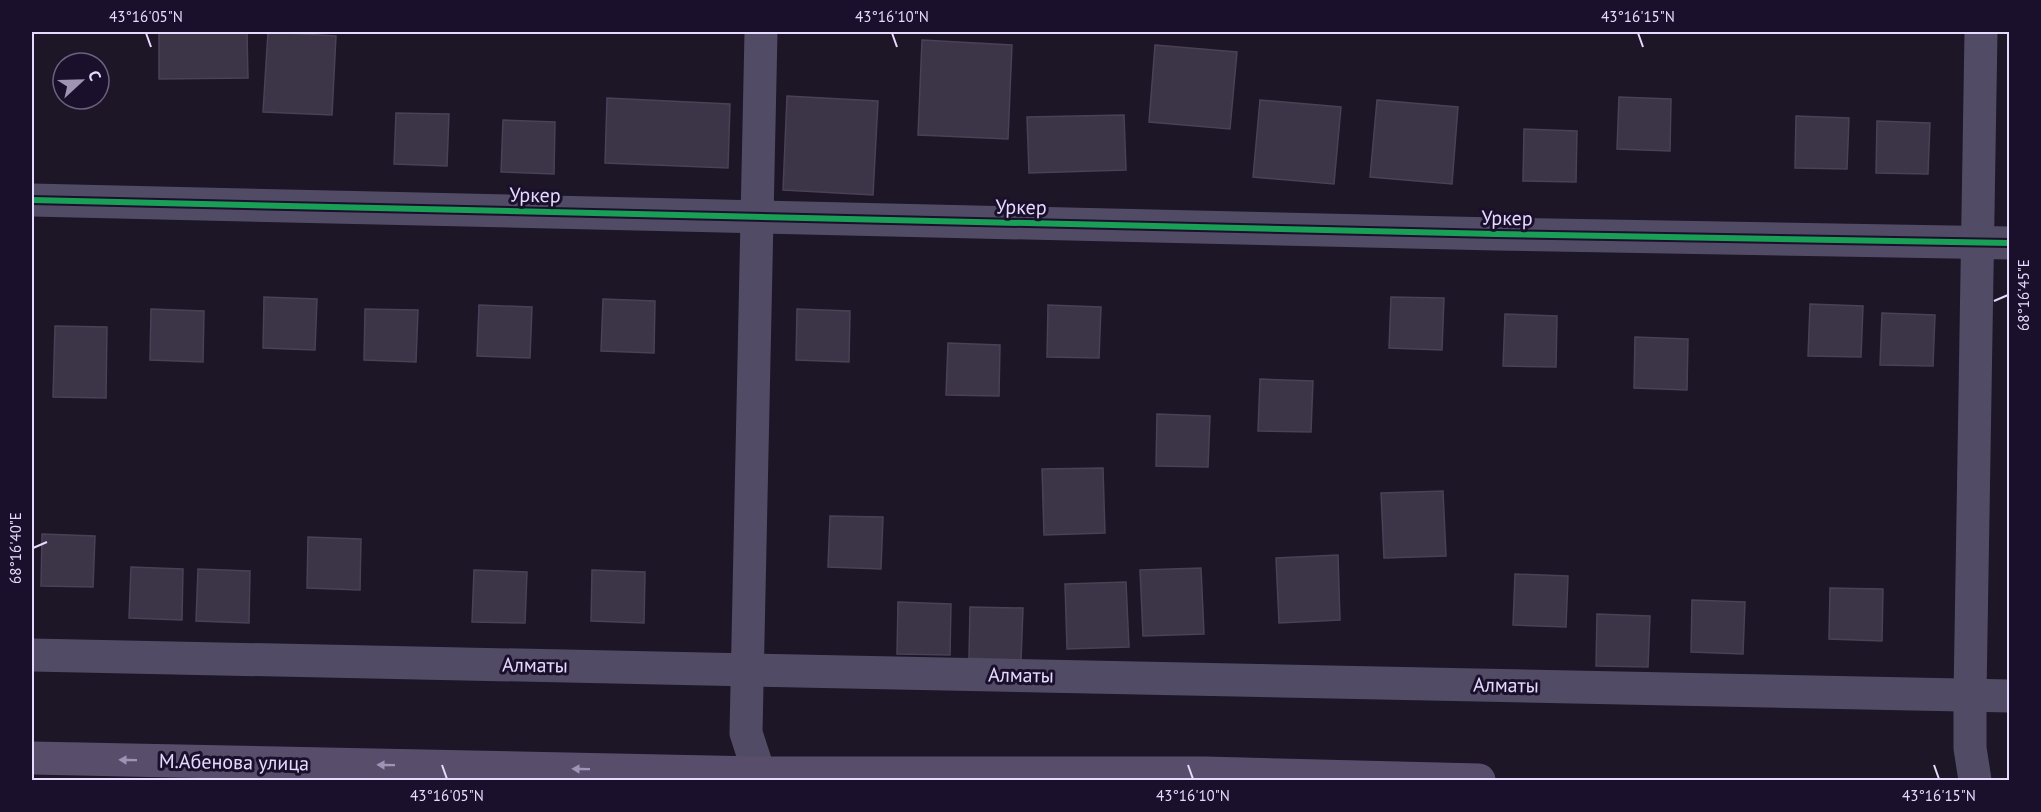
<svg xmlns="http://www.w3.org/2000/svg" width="2041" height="812" viewBox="0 0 2041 812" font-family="'PT Sans',sans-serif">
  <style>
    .building { fill: #3c3447; stroke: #4a4158; stroke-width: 1.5 }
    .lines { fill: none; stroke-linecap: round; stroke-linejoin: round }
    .minor { stroke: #524b66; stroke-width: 33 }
    .secondary { stroke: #584e6c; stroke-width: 33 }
    .cycleway-casing { stroke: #1b102c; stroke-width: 10 }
    .cycleway { stroke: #1a9f57; stroke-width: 6 }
    .oneway { fill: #9f94b6 }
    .ticks { fill: none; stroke: #e6daff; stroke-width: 2 }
    .labels { text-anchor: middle; stroke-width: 6; stroke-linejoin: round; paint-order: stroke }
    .street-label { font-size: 20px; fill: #e6daff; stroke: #1b102c }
    .neatline { fill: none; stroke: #e6daff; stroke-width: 2 }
    .ticks-label { font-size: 15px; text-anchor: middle; fill: #e6daff }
  </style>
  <rect width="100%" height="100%" fill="#1c1626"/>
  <!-- building -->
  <g class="building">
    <path d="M159,32H247L248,78L159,79Z"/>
    <path d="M268,32L336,36L332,115L263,112Z"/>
    <path d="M922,40L1012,45L1008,139L918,135Z"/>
    <path d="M1155,45L1237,52L1230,129L1149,122Z"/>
    <path d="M787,96L878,101L873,195L783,190Z"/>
    <path d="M1619,97L1671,99L1670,151L1617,149Z"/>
    <path d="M607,98L730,104L728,168L605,163Z"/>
    <path d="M1260,100L1341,107L1334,184L1253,177Z"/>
    <path d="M1377,100L1458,107L1452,184L1370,177Z"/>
    <path d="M396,113L449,114L447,166L394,164Z"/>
    <path d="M1124,115L1126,170L1029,173L1027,117Z"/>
    <path d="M1796,116L1849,118L1847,169L1795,168Z"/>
    <path d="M503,120L555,122L554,174L501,172Z"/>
    <path d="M1877,121L1930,123L1928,174L1876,173Z"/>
    <path d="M1524,129L1577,131L1576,182L1523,181Z"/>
    <path d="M264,297L317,299L315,350L263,348Z"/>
    <path d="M1391,297L1444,298L1442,350L1389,348Z"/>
    <path d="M603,299L655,301L654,353L601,351Z"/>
    <path d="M1810,304L1863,306L1861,357L1808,356Z"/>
    <path d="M479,305L532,307L530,358L477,356Z"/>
    <path d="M1048,305L1101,307L1099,358L1047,357Z"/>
    <path d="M151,309L204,311L203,362L150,360Z"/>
    <path d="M365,309L418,310L416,362L364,360Z"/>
    <path d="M797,309L850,311L849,362L796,360Z"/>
    <path d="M1882,313L1935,315L1933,366L1880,365Z"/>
    <path d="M1505,314L1557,316L1556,367L1503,366Z"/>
    <path d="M55,326L107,327L106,398L53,397Z"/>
    <path d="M1635,337L1688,339L1687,390L1634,388Z"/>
    <path d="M948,343L1000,345L999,396L946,395Z"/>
    <path d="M1260,379L1313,381L1311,432L1258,431Z"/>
    <path d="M1157,414L1210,416L1208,467L1156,466Z"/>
    <path d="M1103,468L1105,533L1044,535L1042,469Z"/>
    <path d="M1443,491L1446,556L1384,558L1381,493Z"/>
    <path d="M830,516L883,517L881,569L828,567Z"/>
    <path d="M42,534L95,536L93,587L41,586Z"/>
    <path d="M308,537L361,539L360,590L307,588Z"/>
    <path d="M1338,555L1340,620L1279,623L1276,558Z"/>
    <path d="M131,567L183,569L182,620L129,618Z"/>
    <path d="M1201,568L1204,634L1143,636L1140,570Z"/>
    <path d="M198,569L250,571L249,623L196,621Z"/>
    <path d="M474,570L527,572L525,623L472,622Z"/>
    <path d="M592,570L645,572L644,623L591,621Z"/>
    <path d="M1515,574L1568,576L1566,627L1513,625Z"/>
    <path d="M1126,582L1129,647L1067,649L1065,584Z"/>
    <path d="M1830,588L1883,589L1882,641L1829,639Z"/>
    <path d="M1692,600L1745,602L1743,654L1691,652Z"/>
    <path d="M898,602L951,604L950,655L897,654Z"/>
    <path d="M970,607L1023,608L1021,660L969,658Z"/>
    <path d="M1597,614L1650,616L1648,667L1596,666Z"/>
  </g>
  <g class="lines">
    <!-- minor -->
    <g class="minor">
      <path d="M32,200L1496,234L2010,243"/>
      <path d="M32,655L2010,696"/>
      <path d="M759,773L746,733L761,32"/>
      <path d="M1975,780L1970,748V695L1981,32"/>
    </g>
    <!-- secondary -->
    <path class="secondary" d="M32,758L759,773H1205L1479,780"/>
    <defs>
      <path id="cycleway" d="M32,200L1496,234L2010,243"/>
    </defs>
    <!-- cycleway casing -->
    <use href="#cycleway" class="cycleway-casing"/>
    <!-- cycleway -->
    <use href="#cycleway" class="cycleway"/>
  </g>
  <!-- one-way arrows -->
  <defs><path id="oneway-solid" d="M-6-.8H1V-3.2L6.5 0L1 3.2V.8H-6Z" transform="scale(1.5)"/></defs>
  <g class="oneway">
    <use href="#oneway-solid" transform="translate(128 760) rotate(-179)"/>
    <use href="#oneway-solid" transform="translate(386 765) rotate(-179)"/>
    <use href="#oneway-solid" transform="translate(581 769) rotate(-179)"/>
  </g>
  <!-- ticks -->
  <path class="ticks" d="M146,33L151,47M892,33L897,47M1638,33L1643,47M1994,301L2008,295M33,548L47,542M442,765L447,779M1188,765L1193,779M1934,765L1939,779"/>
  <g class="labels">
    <!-- street labels -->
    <g class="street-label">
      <text transform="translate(535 195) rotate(1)" y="7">Уркер</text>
      <text transform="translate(1021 207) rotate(1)" y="7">Уркер</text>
      <text transform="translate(1507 218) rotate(1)" y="7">Уркер</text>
      <text transform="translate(535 665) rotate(1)" y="7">Алматы</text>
      <text transform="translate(1021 675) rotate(1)" y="7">Алматы</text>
      <text transform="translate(1506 685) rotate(1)" y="7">Алматы</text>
      <text transform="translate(234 762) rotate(1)" y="7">М.Абенова улица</text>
    </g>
  </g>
  <!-- border -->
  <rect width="2041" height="812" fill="none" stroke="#1b102c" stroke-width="66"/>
  <!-- north arrow -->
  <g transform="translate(81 81) rotate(68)"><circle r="28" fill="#1b102c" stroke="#6c6180" stroke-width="1.5"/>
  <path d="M0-4.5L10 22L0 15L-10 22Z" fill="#9f95b3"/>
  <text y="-9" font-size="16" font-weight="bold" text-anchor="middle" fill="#e6daff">С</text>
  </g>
  <rect x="33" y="33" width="1975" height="746" class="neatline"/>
  <g class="ticks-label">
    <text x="146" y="22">43°16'05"N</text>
    <text x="892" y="22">43°16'10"N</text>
    <text x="1638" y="22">43°16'15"N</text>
    <text transform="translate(2024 295) rotate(-90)" y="5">68°16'45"E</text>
    <text transform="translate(16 548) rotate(-90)" y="5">68°16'40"E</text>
    <text x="447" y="801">43°16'05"N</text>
    <text x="1193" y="801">43°16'10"N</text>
    <text x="1939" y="801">43°16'15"N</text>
  </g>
</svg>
